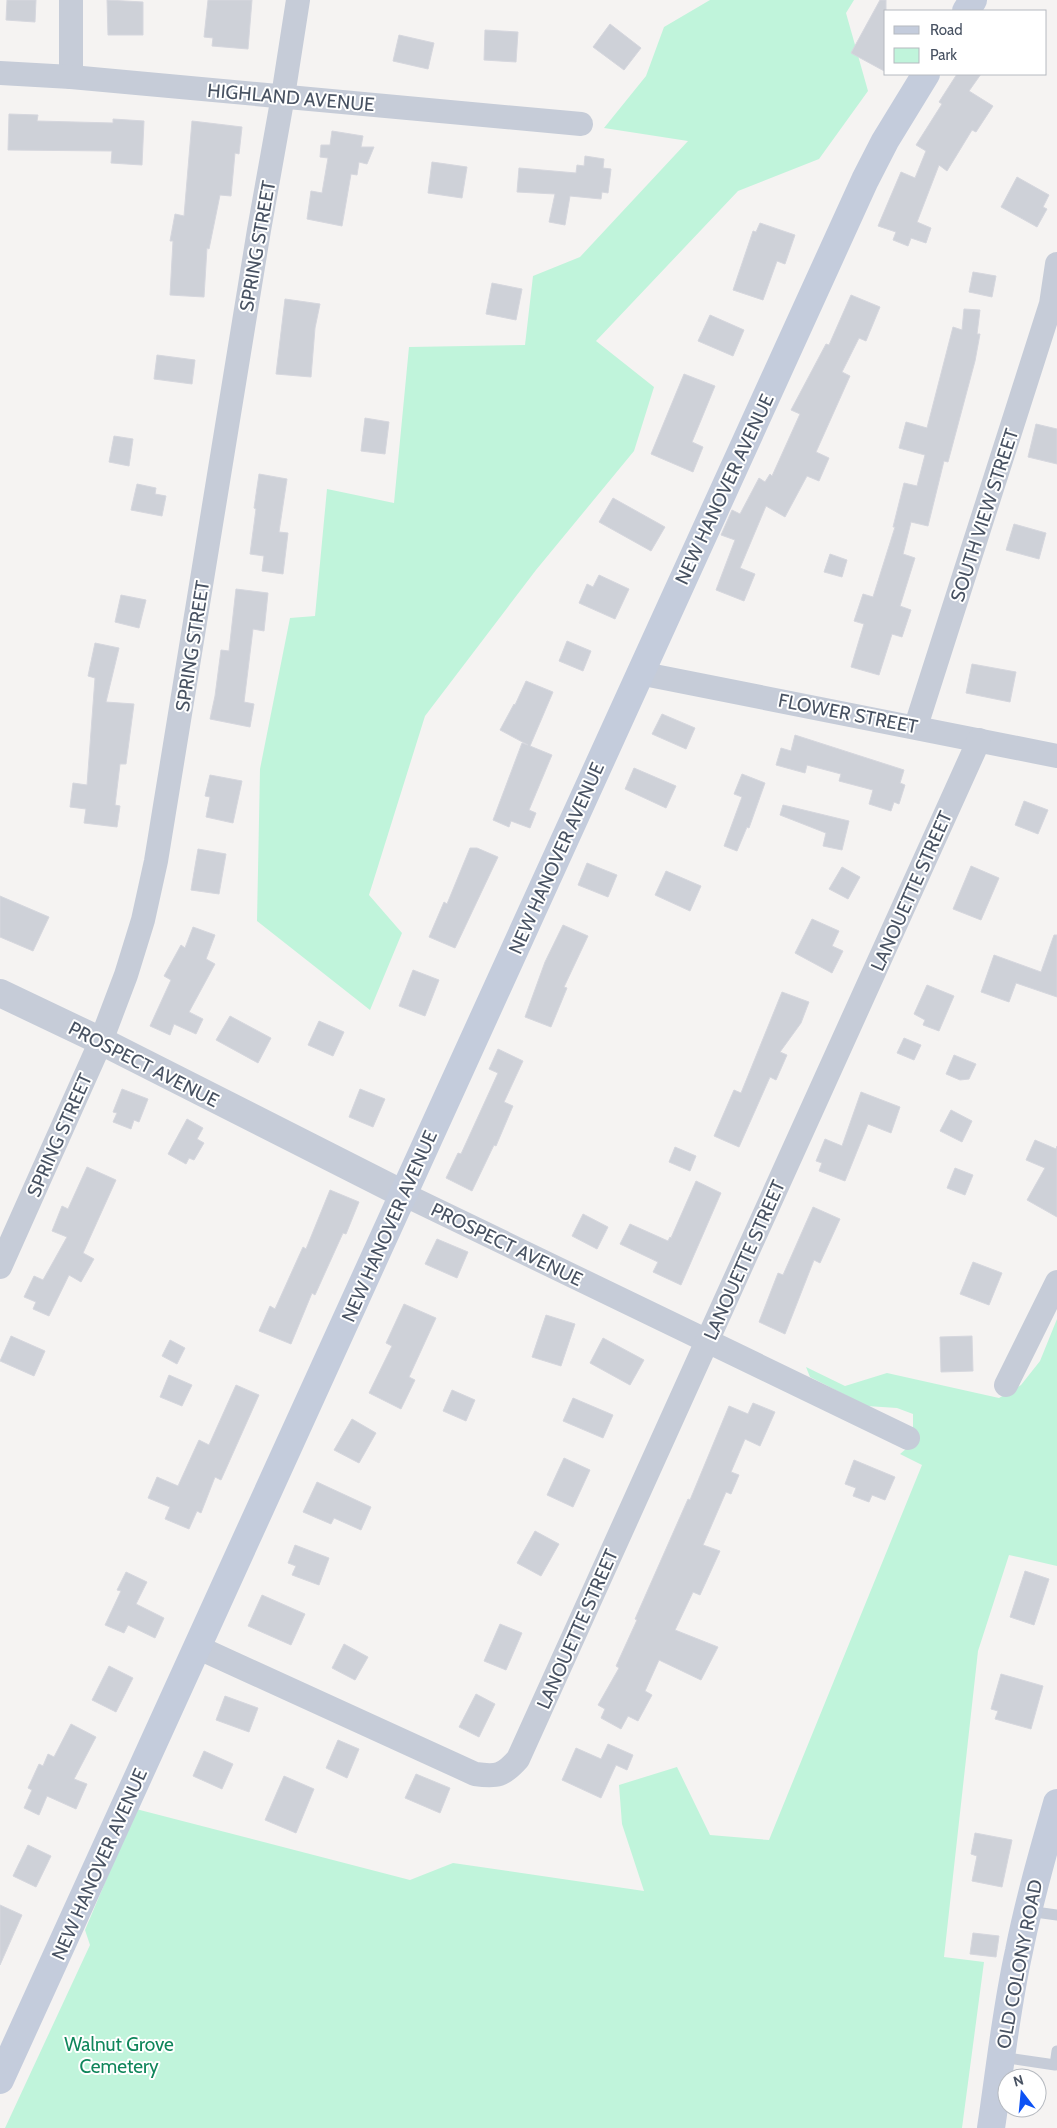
<svg xmlns="http://www.w3.org/2000/svg" width="1057" height="2128" viewBox="0 0 1057 2128" font-family="Cabin,sans-serif">
  <style>
    .green { fill: #c0f4db }
    .building { fill: #ced1d8; stroke: #d6d7de }
    .lines { fill: none; stroke-linecap: round; stroke-linejoin: round }
    .service { stroke: #c6ccd8; stroke-width: 11 }
    .minor { stroke: #c6ccd8; stroke-width: 24 }
    .tertiary { stroke: #c6ccd8; stroke-width: 28 }
    .secondary { stroke: #c4ccdc; stroke-width: 28 }
    .labels { text-anchor: middle; stroke-width: 4; stroke-linejoin: round; paint-order: stroke }
    .street-label { font-size: 19px; fill: #485262; stroke: #fff }
    .park-label { font-size: 19px; fill: #10865b; stroke: #fff }
  </style>
  <rect width="100%" height="100%" fill="#f5f3f2"/>
  <!-- green -->
  <g class="green">
    <path d="M710,0H854L846,13L868,91L819,159L738,191L596,341L654,387L634,451L536,570L425,716L369,895L402,933L370,1010L257,921L260,769L290,618L315,616L327,489L394,503L409,347L525,345L533,276L580,257L688,141L604,128L646,76L664,27Z"/>
    <path d="M1057,1319V1566L1009,1555L978,1651L944,1957L984,1962L962,2128H5L90,1945L85,1930L136,1809L410,1880L453,1863L644,1891L622,1824L619,1785L677,1767L710,1835L769,1840L922,1465L900,1454L913,1443V1414L897,1408L867,1406L810,1377L806,1367L845,1386L887,1373L999,1398L1021,1385L1040,1361Z"/>
  </g>
  <!-- building -->
  <g class="building">
    <path d="M7,0H36L35,22L6,20Z"/>
    <path d="M107,0L143,2V35H108Z"/>
    <path d="M208,0H252L248,49L212,46L213,38L204,37Z"/>
    <path d="M880,0H886V72L851,53Z"/>
    <path d="M610,24L641,48L624,70L593,47Z"/>
    <path d="M485,30L518,32L516,62L484,60Z"/>
    <path d="M399,35L434,43L428,69L393,61Z"/>
    <path d="M957,74H981L969,91L993,106L976,132L972,130L947,171L939,165L917,222L931,228L926,243L911,238L908,246L893,240L896,232L878,226L901,172L915,178L926,151L916,145L942,104L939,102Z"/>
    <path d="M9,114L38,115L37,121L113,123V119L144,121L142,165L111,163L112,151L8,150Z"/>
    <path d="M192,121L242,127L239,154L235,153L231,196L220,195L209,249L207,248L204,297L170,295L173,241H170L175,214L184,216Z"/>
    <path d="M332,131L363,136L361,147H374L367,164L359,162L357,175L351,174L342,226L307,219L311,191L322,193L328,158L320,157L321,145H330Z"/>
    <path d="M585,156L604,159L603,168L611,169L608,193L602,192L601,199L570,196L565,225L549,222L555,194L517,192L519,168L576,173L577,165L584,166Z"/>
    <path d="M432,162L467,167L462,198L428,193Z"/>
    <path d="M1017,177L1049,195L1043,207L1047,209L1037,227L1001,207Z"/>
    <path d="M760,223L795,235L785,264L777,261L763,300L733,290L753,231L756,232Z"/>
    <path d="M973,272L996,276L992,297L969,292Z"/>
    <path d="M492,283L522,289L516,320L486,314Z"/>
    <path d="M851,295L880,307L866,341L859,338L842,372L850,376L816,452L829,458L819,481L807,476L785,517L766,506L740,568L755,574L744,601L716,590L735,540L721,535L732,510L740,514L759,478L765,482L770,474L772,476L800,414L791,410L826,344L829,345Z"/>
    <path d="M285,299L320,304L315,328L311,377L276,374Z"/>
    <path d="M964,309L980,310L977,334H980L975,361L948,462L944,461L928,526L911,522L903,554L915,558L900,606L911,610L902,637L892,634L879,675L851,667L864,624L854,621L863,594L873,597L895,527H893L904,483L917,486L925,455L899,448L906,422L927,428L953,327L962,330Z"/>
    <path d="M710,315L744,330L733,356L698,341Z"/>
    <path d="M157,355L195,360L192,384L154,379Z"/>
    <path d="M684,374L715,386L692,442L703,447L693,472L651,454Z"/>
    <path d="M365,418L389,422L385,454L361,451Z"/>
    <path d="M1036,424L1057,429V464L1028,457Z"/>
    <path d="M114,436L133,439L129,466L109,462Z"/>
    <path d="M259,474L287,479L279,532L288,533L283,574L262,571L264,556L250,554L256,509L254,508Z"/>
    <path d="M137,484L156,488L155,494L166,496L162,516L131,510Z"/>
    <path d="M613,498L665,527L651,551L599,522Z"/>
    <path d="M1014,524L1046,533L1039,559L1006,550Z"/>
    <path d="M830,554L847,560L842,577L824,572Z"/>
    <path d="M599,575L629,589L615,619L579,603L587,584L593,587Z"/>
    <path d="M236,589L268,593L264,631L253,629L244,702L254,704L250,727L210,719L215,696L221,650L229,651Z"/>
    <path d="M121,595L146,600L139,628L115,622Z"/>
    <path d="M567,641L591,651L583,671L559,661Z"/>
    <path d="M95,643L119,648L106,702L134,704L126,764H120L115,805L120,806L117,827L84,823L86,809L70,807L73,783L87,785L95,678L88,676Z"/>
    <path d="M972,664L1016,672L1010,702L966,693Z"/>
    <path d="M526,681L553,692L530,746L552,755L529,810L536,813L530,828L511,821L509,827L493,820L522,743L528,745L500,730L514,704L515,705Z"/>
    <path d="M662,714L695,728L686,749L652,734Z"/>
    <path d="M795,735L904,770L900,783L905,785L899,804L894,802L891,811L869,804L873,790L839,781L841,774L807,765L805,773L776,765L781,748L791,751Z"/>
    <path d="M634,768L676,786L666,808L625,789Z"/>
    <path d="M742,774L765,783L749,828L747,827L737,851L724,846L742,797L734,794Z"/>
    <path d="M210,775L242,781L233,823L206,817L210,797L205,796Z"/>
    <path d="M1024,801L1048,810L1038,834L1015,825Z"/>
    <path d="M783,805L849,821L842,850L823,846L826,833L780,815Z"/>
    <path d="M470,848H477L498,857L455,948L429,937L444,902L447,904Z"/>
    <path d="M198,849L226,854L219,894L191,890Z"/>
    <path d="M587,863L617,875L608,897L578,885Z"/>
    <path d="M971,866L999,878L981,920L953,909Z"/>
    <path d="M842,867L860,877L848,899L829,889Z"/>
    <path d="M666,871L701,886L690,911L655,895Z"/>
    <path d="M0,896L49,917L33,951L0,937Z"/>
    <path d="M812,919L839,931L832,946L843,951L832,973L795,953Z"/>
    <path d="M563,925L588,936L564,987L567,988L551,1027L525,1017L545,962Z"/>
    <path d="M193,927L215,935L206,959L215,964L189,1012L203,1019L196,1034L174,1024L170,1035L150,1026L171,980L164,976L181,945L185,948Z"/>
    <path d="M1054,935H1057V997L1016,983L1009,1002L981,992L994,955L1041,972Z"/>
    <path d="M413,970L439,980L425,1016L399,1006Z"/>
    <path d="M927,985L954,996L939,1031L923,1025L925,1020L914,1014Z"/>
    <path d="M782,992L809,1002L801,1023L780,1052L787,1055L776,1080L770,1077L739,1147L714,1136L734,1090L741,1093Z"/>
    <path d="M230,1016L271,1038L258,1063L216,1040Z"/>
    <path d="M319,1021L344,1032L333,1056L308,1045Z"/>
    <path d="M904,1038L921,1045L914,1060L897,1053Z"/>
    <path d="M498,1049L523,1061L504,1102L513,1106L496,1146L494,1145L472,1191L446,1178L458,1153L461,1154L498,1073L489,1069Z"/>
    <path d="M954,1055L976,1064L969,1079L960,1080L946,1074Z"/>
    <path d="M122,1089L148,1099L139,1122L134,1120L131,1129L113,1122L117,1113L113,1112Z"/>
    <path d="M360,1089L385,1099L373,1127L349,1117Z"/>
    <path d="M861,1092L900,1107L891,1133L868,1124L845,1181L819,1171L822,1163L816,1161L825,1139L842,1146Z"/>
    <path d="M951,1110L972,1121L962,1142L940,1131Z"/>
    <path d="M187,1119L203,1128L197,1139L204,1143L194,1160L189,1158L186,1164L168,1154Z"/>
    <path d="M1035,1140L1056,1149L1057,1146V1217L1027,1200L1045,1168L1026,1160Z"/>
    <path d="M675,1147L696,1156L690,1171L669,1162Z"/>
    <path d="M87,1167L116,1180L83,1253L94,1259L81,1282L69,1275L49,1316L33,1309L36,1302L24,1297L34,1276L43,1280L67,1237L52,1231L62,1206L68,1209Z"/>
    <path d="M955,1168L973,1175L965,1195L947,1188Z"/>
    <path d="M696,1181L721,1193L681,1285L653,1272L658,1262L620,1244L630,1224L668,1241L670,1237L671,1238Z"/>
    <path d="M330,1190L359,1202L346,1234L343,1233L315,1295L312,1293L291,1344L259,1331L270,1306L275,1309L303,1247L306,1249Z"/>
    <path d="M813,1207L840,1219L820,1263L814,1260L785,1334L759,1322L778,1273L783,1275Z"/>
    <path d="M583,1214L608,1227L597,1249L572,1236Z"/>
    <path d="M437,1239L468,1252L457,1278L425,1264Z"/>
    <path d="M973,1262L1002,1273L989,1305L960,1294Z"/>
    <path d="M404,1304L436,1318L409,1377L415,1380L401,1409L369,1393L392,1346L386,1343Z"/>
    <path d="M546,1315L575,1324L561,1366L532,1357Z"/>
    <path d="M11,1336L45,1351L34,1376L0,1361Z"/>
    <path d="M972,1336L973,1371L941,1372L940,1337Z"/>
    <path d="M603,1338L644,1360L630,1385L590,1363Z"/>
    <path d="M170,1340L185,1348L177,1364L162,1356Z"/>
    <path d="M169,1375L192,1385L182,1406L160,1397Z"/>
    <path d="M236,1385L259,1395L221,1480L215,1477L201,1513L197,1511L189,1529L165,1519L170,1507L148,1498L157,1477L178,1486L199,1440L209,1445Z"/>
    <path d="M452,1390L475,1400L466,1421L443,1411Z"/>
    <path d="M573,1398L613,1415L603,1438L563,1421Z"/>
    <path d="M753,1403L775,1412L760,1446L745,1439L731,1472L739,1475L731,1494L726,1492L703,1545L720,1551L700,1595L693,1592L675,1630L718,1647L701,1680L659,1660L645,1691L652,1695L638,1721L628,1716L621,1729L601,1718L605,1709L598,1705L619,1668L616,1666L637,1620L635,1619L688,1499L690,1500L729,1406L748,1414Z"/>
    <path d="M352,1419L376,1433L359,1463L334,1450Z"/>
    <path d="M564,1458L590,1470L573,1507L547,1495Z"/>
    <path d="M854,1460L895,1477L885,1500L872,1495L869,1502L853,1496L856,1488L845,1484Z"/>
    <path d="M317,1482L371,1507L361,1530L334,1518L331,1524L303,1512Z"/>
    <path d="M535,1531L559,1544L541,1576L517,1563Z"/>
    <path d="M295,1545L329,1558L319,1585L292,1575L296,1566L288,1563Z"/>
    <path d="M1025,1571L1049,1579L1034,1625L1010,1617Z"/>
    <path d="M126,1572L147,1582L136,1604L164,1618L155,1638L128,1625L124,1633L105,1625L121,1591L117,1590Z"/>
    <path d="M262,1595L305,1614L291,1645L248,1626Z"/>
    <path d="M500,1624L522,1633L506,1670L484,1661Z"/>
    <path d="M344,1644L368,1657L355,1680L332,1668Z"/>
    <path d="M109,1666L133,1678L116,1712L92,1700Z"/>
    <path d="M1001,1674L1043,1686L1031,1729L995,1719L998,1711L991,1709Z"/>
    <path d="M476,1694L495,1704L479,1737L459,1727Z"/>
    <path d="M225,1696L258,1708L249,1732L216,1720Z"/>
    <path d="M71,1724L96,1737L74,1779L87,1784L76,1809L47,1796L39,1815L24,1808L32,1790L28,1788L39,1764L43,1766L48,1754L54,1757Z"/>
    <path d="M338,1740L359,1749L347,1778L326,1768Z"/>
    <path d="M608,1744L633,1755L627,1770L616,1765L601,1798L562,1780L576,1748L601,1759Z"/>
    <path d="M204,1751L233,1764L222,1789L193,1776Z"/>
    <path d="M416,1774L450,1788L440,1813L405,1798Z"/>
    <path d="M284,1776L314,1789L296,1833L265,1820Z"/>
    <path d="M975,1833L1012,1840L1002,1887L972,1881L977,1856L971,1854Z"/>
    <path d="M28,1845L51,1856L36,1887L13,1876Z"/>
    <path d="M0,1905L22,1915L0,1965Z"/>
    <path d="M973,1933L999,1936L996,1957L970,1954Z"/>
  </g>
  <g class="lines">
    <!-- service -->
    <g class="service">
      <path d="M1028,1911L1057,1915"/>
      <path d="M1001,2057L1055,2065L1057,2051"/>
    </g>
    <!-- minor -->
    <g class="minor">
      <path d="M71,0V77"/>
      <path d="M0,73L71,77L581,124"/>
      <path d="M639,673L1057,756"/>
      <path d="M916,726L1051,304L1057,264"/>
      <path d="M403,1194L908,1438"/>
      <path d="M0,1267L101,1041L126,975L143,920L156,861L259,230L283,96L298,0"/>
      <path d="M1006,1385L1057,1282"/>
      <path d="M197,1647L475,1774C497,1777 503,1776 518,1759L979,740"/>
    </g>
    <!-- tertiary -->
    <path class="tertiary" d="M0,993L101,1041L403,1194"/>
    <!-- secondary -->
    <g class="secondary">
      <path d="M966,11L973,0"/>
      <path d="M0,2080L865,180L885,141L926,74"/>
      <path d="M991,2128C1000,2069 1006,2009 1019,1951C1029,1901 1043,1852 1057,1803"/>
    </g>
  </g>
  <g class="labels">
    <!-- street labels -->
    <g class="street-label">
      <text transform="translate(291 97) rotate(5)" y="7">HIGHLAND AVENUE</text>
      <text transform="translate(257 246) rotate(-80)" y="7">SPRING STREET</text>
      <text transform="translate(724 489) rotate(-65)" y="7">NEW HANOVER AVENUE</text>
      <text transform="translate(984 515) rotate(-72)" y="7">SOUTH VIEW STREET</text>
      <text transform="translate(192 646) rotate(-81)" y="7">SPRING STREET</text>
      <text transform="translate(848 713) rotate(11)" y="7">FLOWER STREET</text>
      <text transform="translate(556 858) rotate(-66)" y="7">NEW HANOVER AVENUE</text>
      <text transform="translate(911 891) rotate(-66)" y="7">LANOUETTE STREET</text>
      <text transform="translate(144 1064) rotate(27)" y="7">PROSPECT AVENUE</text>
      <text transform="translate(59 1135) rotate(-66)" y="7">SPRING STREET</text>
      <text transform="translate(389 1226) rotate(-66)" y="7">NEW HANOVER AVENUE</text>
      <text transform="translate(507 1244) rotate(26)" y="7">PROSPECT AVENUE</text>
      <text transform="translate(744 1260) rotate(-66)" y="7">LANOUETTE STREET</text>
      <text transform="translate(577 1629) rotate(-66)" y="7">LANOUETTE STREET</text>
      <text transform="translate(99 1864) rotate(-66)" y="7">NEW HANOVER AVENUE</text>
      <text transform="translate(1019 1964) rotate(-79)" y="7">OLD COLONY ROAD</text>
    </g>
    <!-- park labels -->
    <g class="park-label">
      <text x="119" y="2051">Walnut Grove<tspan x="119" dy="22">Cemetery</tspan></text>
    </g>
  </g>
  <!-- legend -->
  <rect x="884" y="10" width="162" height="65" fill="#ffffff" stroke="#b6bac0"/>
  <rect x="894" y="26" width="25" height="8" fill="#c4ccdc" stroke="#b6bac0"/>
  <text x="930" y="35" font-size="15" fill="#485262">Road</text>
  <rect x="894" y="48" width="25" height="15" fill="#c0f4db" stroke="#b6bac0"/>
  <text x="930" y="60" font-size="15" fill="#485262">Park</text>
  <!-- north arrow -->
  <g transform="translate(1022 2093) rotate(344)"><circle r="24" fill="#ffffff" stroke="#b6bac0"/>
  <path d="M0-4L9 19L0 12L-9 19Z" fill="#0d52f4"/>
  <text y="-8" font-size="14" font-weight="bold" text-anchor="middle" fill="#485262">N</text>
  </g>
</svg>
